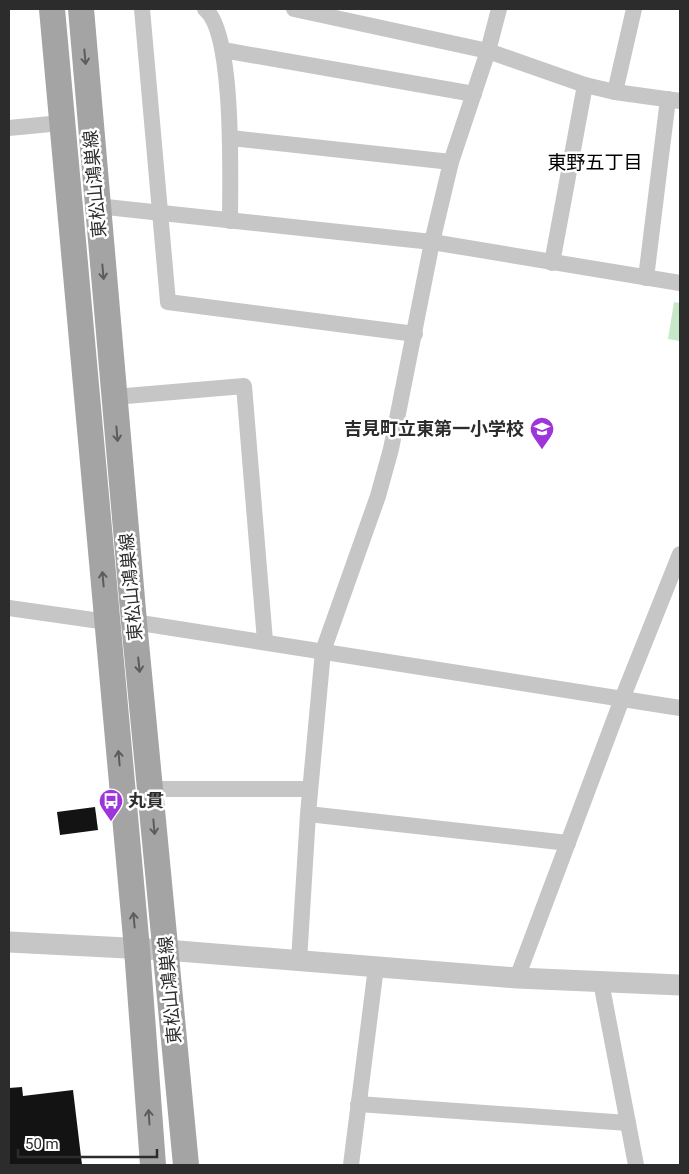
<svg xmlns="http://www.w3.org/2000/svg" width="689" height="1174" viewBox="0 0 689 1174" font-family="Roboto,'Noto Sans JP',sans-serif">
  <style>
    .water { fill: #c6e8c9 }
    .building { fill: #131313 }
    .lines { fill: none; stroke-linecap: round; stroke-linejoin: round }
    .minor { stroke: #c6c6c6; stroke-width: 16 }
    .tertiary { stroke: #c6c6c6; stroke-width: 21 }
    .primary { stroke: #a4a4a4; stroke-width: 26 }
    .oneway { stroke: #5c5c5c }
    .labels { text-anchor: middle; stroke-width: 5; stroke-linejoin: round; paint-order: stroke }
    .street-label { font-size: 18px; fill: #2c2c2c; stroke: #fff }
    .poi-label { font-size: 18px; font-weight: bold; fill: #2c2c2c; stroke: #fff; text-anchor: end }
    .neighbourhood-label { font-size: 19px; fill: #000; stroke: #fff }
  </style>
  <rect width="100%" height="100%" fill="#fff"/>
  <!-- water -->
  <path class="water" d="M674,302L680,303V341L668,339Z"/>
  <!-- building -->
  <g class="building">
    <path d="M95,807L98,830L60,835L57,812Z"/>
    <path d="M22,1087L23,1096L73,1090L82,1165H9V1088Z"/>
  </g>
  <g class="lines">
    <!-- minor -->
    <g class="minor">
      <path d="M142,9L168,302L415,334"/>
      <path d="M205,9C235,33 230,181 230,221"/>
      <path d="M294,9L488,51L585,85L615,92L680,101"/>
      <path d="M223,50L474,94"/>
      <path d="M615,92L634,9"/>
      <path d="M9,128L61,123"/>
      <path d="M231,138L451,162"/>
      <path d="M97,206L432,242L680,283"/>
      <path d="M552,263L585,85"/>
      <path d="M646,278L668,99"/>
      <path d="M114,397L244,386L265,641"/>
      <path d="M9,608L107,622"/>
      <path d="M134,622L680,708"/>
      <path d="M151,789H310"/>
      <path d="M308,814L568,843"/>
      <path d="M299,961L308,814L323,651L378,496L391,449L432,242L451,162L488,51L499,9"/>
      <path d="M517,978L622,699L680,554"/>
      <path d="M601,982L636,1165"/>
      <path d="M358,1104L628,1123"/>
      <path d="M351,1165L376,967"/>
    </g>
    <!-- tertiary -->
    <path class="tertiary" d="M9,942L166,950L517,978L680,985"/>
    <!-- primary -->
    <g class="primary">
      <path d="M52,9L137,949L153,1165"/>
      <path d="M81,9L134,622L186,1165"/>
    </g>
  </g>
  <!-- one-way arrows -->
  <defs><path id="oneway-shaft" d="M-6 0H5M1.5-3L5.5 0L1.5 3" fill="none" stroke-width="1.6" stroke-linecap="round" stroke-linejoin="round" transform="scale(1.25)"/></defs>
  <g class="oneway">
    <use href="#oneway-shaft" transform="translate(85 57) rotate(85)"/>
    <use href="#oneway-shaft" transform="translate(103 272) rotate(85)"/>
    <use href="#oneway-shaft" transform="translate(117 434) rotate(85)"/>
    <use href="#oneway-shaft" transform="translate(103 579) rotate(-95)"/>
    <use href="#oneway-shaft" transform="translate(139 665) rotate(84)"/>
    <use href="#oneway-shaft" transform="translate(119 758) rotate(-95)"/>
    <use href="#oneway-shaft" transform="translate(154 827) rotate(85)"/>
    <use href="#oneway-shaft" transform="translate(134 920) rotate(-95)"/>
    <use href="#oneway-shaft" transform="translate(149 1117) rotate(-94)"/>
  </g>
  <!-- icons -->
  <defs>
    <symbol id="school-pin" viewBox="-11 -11 22 30"><path d="M0 17L-7.5 6A9.5 9.5 0 1 1 7.5 6Z" fill="#9d35db" stroke="#fff"/><path d="M0-5L7-2L0 1L-7-2ZM-4 1L0 2.5L4 1V4Q0 6-4 4Z" fill="#fff"/></symbol>
    <symbol id="bus-pin" viewBox="-11 -11 22 30"><path d="M0 17L-7.5 6A9.5 9.5 0 1 1 7.5 6Z" fill="#9d35db" stroke="#fff"/><path d="M-5-6H5V4H4V6H2V4H-2V6H-4V4H-5ZM-3.5-4V0h7V-4ZM-3.5 1.2v1.5H-2V1.2ZM2 1.2v1.5H3.5V1.2Z" fill="#fff"/></symbol>
  </defs>
  <g fill-rule="evenodd">
    <use href="#school-pin" x="528" y="415" width="28" height="38"/>
    <use href="#bus-pin" x="97" y="787" width="28" height="38"/>
  </g>
  <g class="labels">
    <!-- street labels -->
    <g class="street-label">
      <text transform="translate(95 184) rotate(-95)" y="6">東松山鴻巣線</text>
      <text transform="translate(131 587) rotate(-95)" y="6">東松山鴻巣線</text>
      <text transform="translate(170 990) rotate(-95)" y="6">東松山鴻巣線</text>
    </g>
    <!-- poi labels -->
    <g class="poi-label">
      <text x="524" y="435">吉見町立東第一小学校</text>
      <text x="128" y="807" text-anchor="start">丸貫</text>
    </g>
    <!-- neighbourhood labels -->
    <g class="neighbourhood-label">
      <text x="595" y="169">東野五丁目</text>
    </g>
  </g>
  <!-- border -->
  <rect width="689" height="1174" fill="none" stroke="#2c2c2c" stroke-width="20"/>
  <!-- scale -->
  <path d="M18 1149v8h139v-8" fill="none" stroke="#2c2c2c" stroke-width="2.5"/>
  <text x="25" y="1149" font-size="15" fill="#2c2c2c" stroke="#ffffff" stroke-width="4" paint-order="stroke">50 m</text>
</svg>
